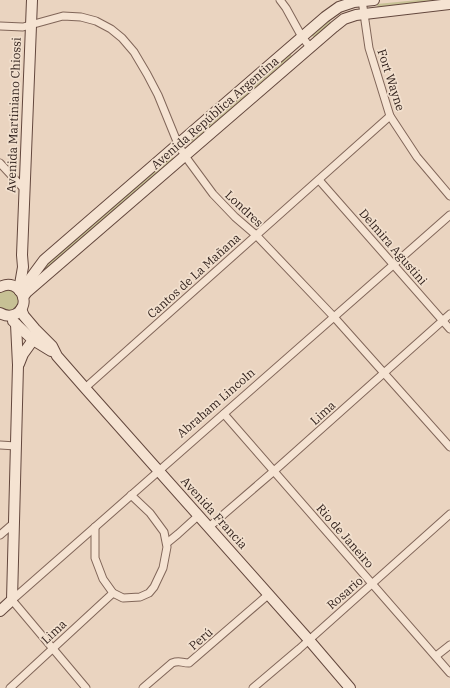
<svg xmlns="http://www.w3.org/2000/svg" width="450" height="688" viewBox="0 0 450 688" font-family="'IBM Plex Serif',serif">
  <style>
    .green { fill: #c7c195 }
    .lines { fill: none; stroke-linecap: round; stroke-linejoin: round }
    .street-casing { stroke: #816659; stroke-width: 9 }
    .secondary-casing { stroke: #63473d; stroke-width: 12 }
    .street { stroke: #f5e3d2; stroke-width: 7 }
    .secondary { stroke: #f5e3d2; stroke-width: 10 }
    .labels { text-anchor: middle; stroke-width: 3.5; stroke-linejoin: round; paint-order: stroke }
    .street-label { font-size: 12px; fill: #32221d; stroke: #f2e0ce }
  </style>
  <rect width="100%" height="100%" fill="#ead4c0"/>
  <!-- green -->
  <g class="green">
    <path d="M418,0H450L378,10L377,4Z"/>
    <path d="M328,19L331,23L315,38L311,35Z"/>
    <path d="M290,54L292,56L192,142L190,140Z"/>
    <path d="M172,155L174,159L30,284L47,262Z"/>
    <path d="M8,288L19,294V306C11,314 9,313 0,308V292L2,290Z"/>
  </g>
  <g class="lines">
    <defs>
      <g id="street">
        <path d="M280,0L286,8L302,37L310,47"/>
        <path d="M362,0L369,48L390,116L417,157L450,196"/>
        <path d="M0,26L23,27L63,16L81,17L96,21L111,29L122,38L134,52L147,74L158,95L178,144L185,156L213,194L235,217L256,235L334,317L450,447"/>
        <path d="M0,163L24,189"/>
        <path d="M319,180L450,329"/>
        <path d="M85,388L390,116"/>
        <path d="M224,414L450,673"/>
        <path d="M0,445L16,446"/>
        <path d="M95,527V558L103,579L113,593L123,598L140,597L149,593L154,587L163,568L167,547L164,532L150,513L131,495"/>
        <path d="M209,527L274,471L450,314"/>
        <path d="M0,535L14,523"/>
        <path d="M167,543L178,534L199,515"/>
        <path d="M436,656L450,645"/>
        <path d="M10,688L113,593"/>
        <path d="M86,688L12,600L450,215"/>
        <path d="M143,688L172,663C180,660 181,663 189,663L269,594"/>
        <path d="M253,688L299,649L450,514"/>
      </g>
      <g id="secondary">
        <path d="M0,287C19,277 33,304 16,314C10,317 5,316 0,313"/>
        <path d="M19,290L23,267L22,255L32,0"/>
        <path d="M20,291L27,283L44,260L325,17L339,7L354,2L374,0"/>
        <path d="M23,297L27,292L334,27L344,19L356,15L450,4"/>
        <path d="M21,309L24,316L35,329L52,346L57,356L85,388L309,640L350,688"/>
        <path d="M13,321L33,340L51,351"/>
        <path d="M19,364L23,354L33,340L35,334"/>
        <path d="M0,611L12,600L18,365L16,324"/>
      </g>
    </defs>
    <!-- street casing -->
    <use href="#street" class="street-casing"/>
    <!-- secondary casing -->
    <use href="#secondary" class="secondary-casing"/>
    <!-- street -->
    <use href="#street" class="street"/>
    <!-- secondary -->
    <use href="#secondary" class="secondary"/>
  </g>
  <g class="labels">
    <!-- street labels -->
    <g class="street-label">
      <text transform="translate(391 80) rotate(72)" y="4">Fort Wayne</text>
      <text transform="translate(215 113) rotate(-41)" y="4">Avenida República Argentina</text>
      <text transform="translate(14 115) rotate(-88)" y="4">Avenida Martiniano Chiossi</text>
      <text transform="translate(244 209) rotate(43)" y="4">Londres</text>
      <text transform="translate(393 247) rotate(49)" y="4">Delmira Agustini</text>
      <text transform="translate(194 276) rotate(-42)" y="4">Cantos de La Mañana</text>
      <text transform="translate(216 403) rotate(-41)" y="4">Abraham Lincoln</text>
      <text transform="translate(323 413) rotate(-42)" y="4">Lima</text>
      <text transform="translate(214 513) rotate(48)" y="4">Avenida Francia</text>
      <text transform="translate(345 536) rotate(49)" y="4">Rio de Janeiro</text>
      <text transform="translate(345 593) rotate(-41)" y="4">Rosario</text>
      <text transform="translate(54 632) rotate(-43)" y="4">Lima</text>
      <text transform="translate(201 639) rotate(-41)" y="4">Perú</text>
    </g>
  </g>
</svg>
